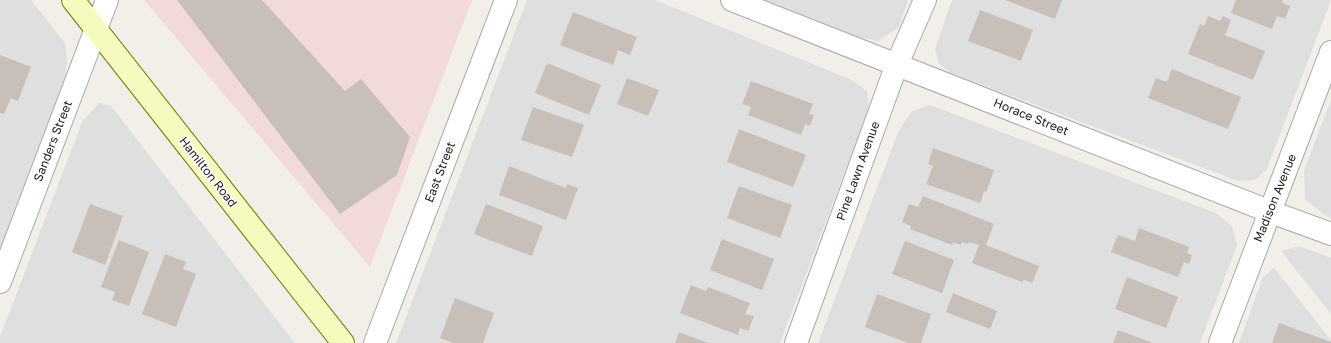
<svg xmlns="http://www.w3.org/2000/svg" width="1331" height="343" viewBox="0 0 1331 343" font-family="'Golos Text',sans-serif">
  <style>
    .residential { fill: #e0dfdf }
    .commercial { fill: #f2dad9 }
    .building { fill: #c7bfb8 }
    .lines { fill: none; stroke-linecap: round; stroke-linejoin: round }
    .minor-casing { stroke: #a9a9a9; stroke-width: 24 }
    .secondary-casing { stroke: #707d05; stroke-width: 24 }
    .minor { stroke: #fff; stroke-width: 22 }
    .secondary { stroke: #f7fabf; stroke-width: 22 }
    .labels { text-anchor: middle; stroke-width: 3; stroke-linejoin: round; paint-order: stroke }
    .street-label { font-size: 12px; fill: #222; stroke: #fff }
  </style>
  <rect width="100%" height="100%" fill="#f2efe9"/>
  <!-- residential -->
  <g class="residential">
    <path d="M0,0H31L65,43L67,61L65,77L0,250Z"/>
    <path d="M527,0H655L852,80L867,91L869,108L780,343H396Z"/>
    <path d="M758,0H908L899,27L878,41L858,37Z"/>
    <path d="M952,0H1331L1267,169L1255,180L1238,181L951,73L939,64L935,49Z"/>
    <path d="M1331,100V218L1325,215L1305,200L1304,171Z"/>
    <path d="M99,103L111,106L295,343H0V337L82,122Z"/>
    <path d="M930,105L1216,213L1232,226L1237,245L1200,343H818L899,130L912,111Z"/>
    <path d="M1299,246L1331,258V314L1281,251Z"/>
    <path d="M1274,268L1331,340V343H1239L1263,277Z"/>
  </g>
  <!-- commercial -->
  <path class="commercial" d="M144,0H472L370,267Z"/>
  <!-- building -->
  <g class="building">
    <path d="M177,0H262L345,91L361,79L410,137L397,175L340,214Z"/>
    <path d="M1005,0H1062L1055,19Z"/>
    <path d="M1236,0H1283L1282,3L1290,6L1285,19L1277,16L1272,29L1231,13Z"/>
    <path d="M980,10L1033,30L1021,61L968,41Z"/>
    <path d="M573,12L637,37L630,55L618,50L613,65L560,45Z"/>
    <path d="M1208,16L1220,21L1223,16L1231,20L1225,35L1265,51L1253,80L1188,54L1200,24L1204,26Z"/>
    <path d="M0,55L31,67L18,101L11,98L4,114L0,113Z"/>
    <path d="M547,63L601,85L589,115L535,93Z"/>
    <path d="M1172,69L1241,97L1228,129L1148,98L1156,78L1167,82Z"/>
    <path d="M627,78L659,90L648,116L617,104Z"/>
    <path d="M751,81L813,104L809,114L814,115L810,126L805,124L801,135L748,115L751,107L742,104Z"/>
    <path d="M533,107L584,125L572,157L521,140Z"/>
    <path d="M739,129L806,155L793,187L727,162Z"/>
    <path d="M933,148L994,170L986,192L984,191L980,203L926,184L933,166L928,164Z"/>
    <path d="M509,166L566,188L567,184L578,188L566,220L499,195Z"/>
    <path d="M739,186L792,205L780,238L727,218Z"/>
    <path d="M923,196L994,224L986,245L1039,266L1032,283L1024,280L1022,282L972,263L979,245L969,242L968,244L962,242L961,245L953,242L952,245L910,229L911,226L902,222L909,204L918,207Z"/>
    <path d="M90,204L123,216L105,265L72,252Z"/>
    <path d="M486,204L543,226L532,256L474,234Z"/>
    <path d="M1139,228L1189,247L1187,253L1192,255L1189,264L1184,262L1178,277L1111,252L1118,235L1135,241Z"/>
    <path d="M722,239L774,259L762,290L710,270Z"/>
    <path d="M119,240L149,252L129,306L112,300L115,292L101,287Z"/>
    <path d="M905,241L954,260L942,293L892,274Z"/>
    <path d="M165,254L186,262L183,269L196,274L176,327L142,314Z"/>
    <path d="M1127,277L1178,297L1166,328L1115,309Z"/>
    <path d="M691,285L706,291L708,287L750,303L745,314L754,316L748,331L740,328L738,335L680,313Z"/>
    <path d="M953,293L997,311L990,329L946,312Z"/>
    <path d="M877,294L931,314L921,343H908L865,327Z"/>
    <path d="M455,298L494,313L483,343H453L440,338Z"/>
    <path d="M1279,323L1331,342V343H1272Z"/>
    <path d="M1118,330L1153,343H1113Z"/>
    <path d="M679,332L708,343H675Z"/>
  </g>
  <g class="lines">
    <defs>
      <g id="minor">
        <path d="M732,0L1271,212L1331,234"/>
        <path d="M0,282L107,0"/>
        <path d="M375,343L506,0"/>
        <path d="M796,343L897,64L925,0"/>
        <path d="M1220,343L1331,52"/>
      </g>
      <path id="secondary" d="M73,0L343,343"/>
    </defs>
    <!-- minor casing -->
    <use href="#minor" class="minor-casing"/>
    <!-- secondary casing -->
    <use href="#secondary" class="secondary-casing"/>
    <!-- minor -->
    <use href="#minor" class="minor"/>
    <!-- secondary -->
    <use href="#secondary" class="secondary"/>
  </g>
  <g class="labels">
    <!-- street labels -->
    <g class="street-label">
      <text transform="translate(1031 117) rotate(22)" y="4">Horace Street</text>
      <text transform="translate(53 141) rotate(-69)" y="4">Sanders Street</text>
      <text transform="translate(858 171) rotate(-70)" y="4">Pine Lawn Avenue</text>
      <text transform="translate(208 172) rotate(52)" y="4">Hamilton Road</text>
      <text transform="translate(440 172) rotate(-69)" y="4">East Street</text>
      <text transform="translate(1275 198) rotate(-68)" y="4">Madison Avenue</text>
    </g>
  </g>
</svg>
